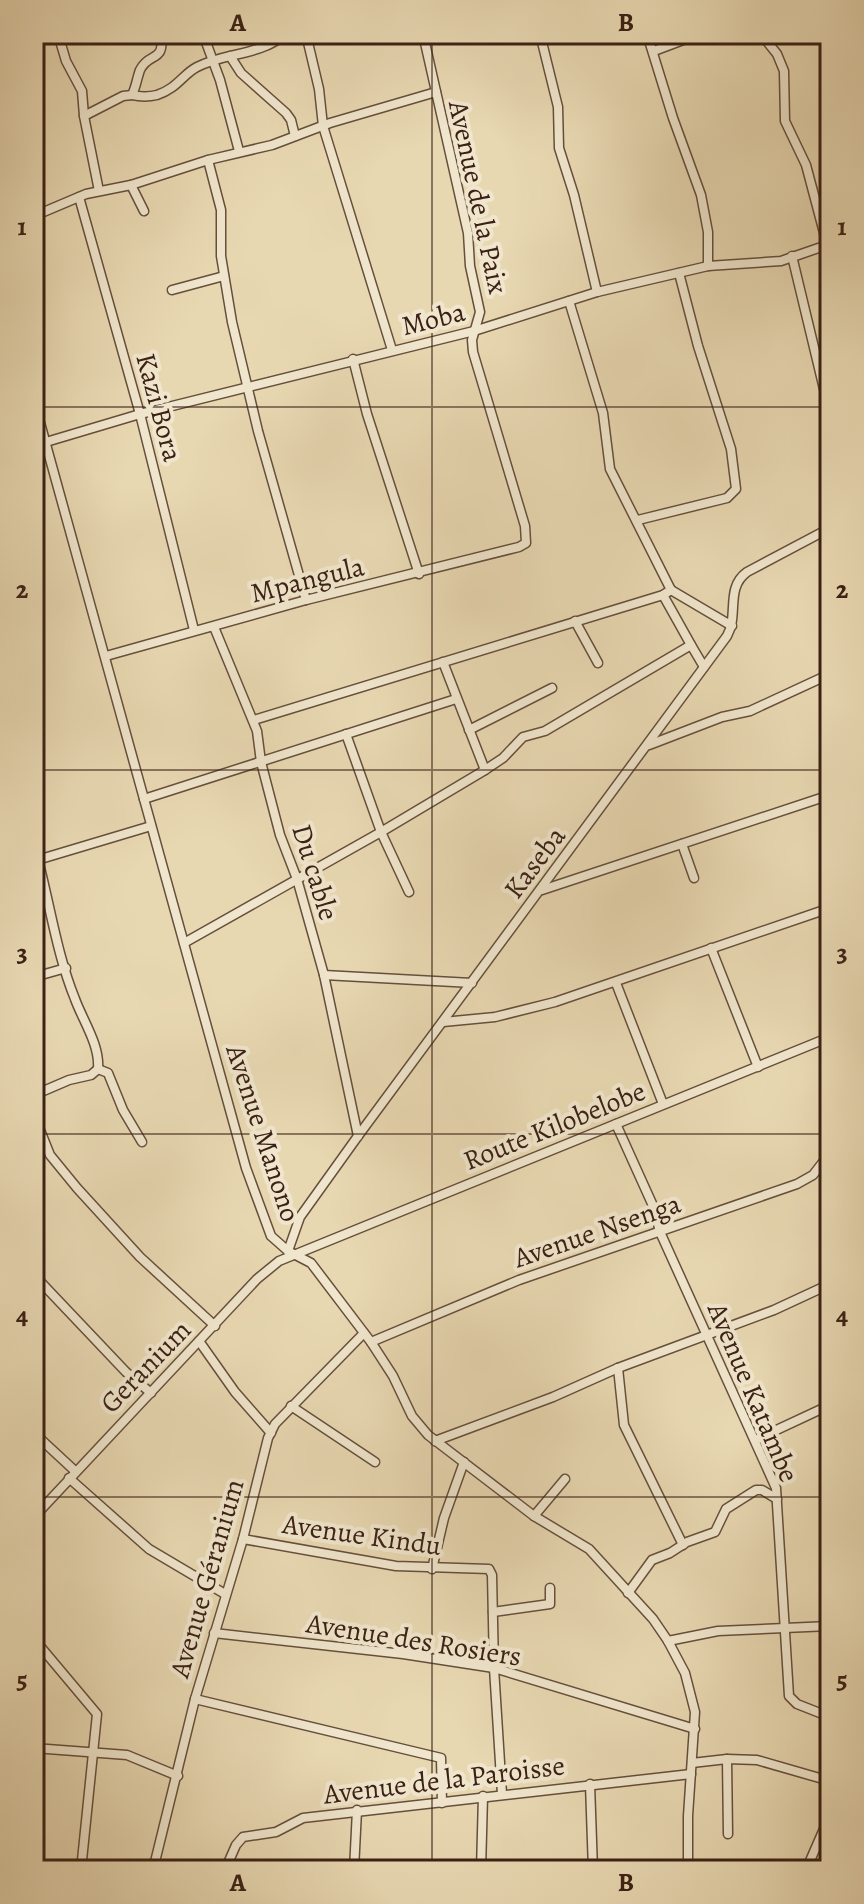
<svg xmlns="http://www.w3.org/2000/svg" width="864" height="1904" viewBox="0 0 864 1904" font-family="Alegreya,serif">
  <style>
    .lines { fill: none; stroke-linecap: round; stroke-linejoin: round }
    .minor-casing { stroke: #664f3c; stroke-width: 11 }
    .minor { stroke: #f0e6cd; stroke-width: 8 }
    .grid { fill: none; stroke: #3b2115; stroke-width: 2; stroke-opacity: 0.55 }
    .labels { text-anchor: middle; stroke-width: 8; stroke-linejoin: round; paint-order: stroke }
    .street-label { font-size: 28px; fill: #3b2115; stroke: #f0e6cd }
    .neatline { fill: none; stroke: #3b2115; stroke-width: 3 }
    .grid-label { font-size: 26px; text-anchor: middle; font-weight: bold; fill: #3b2115 }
  </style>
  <rect width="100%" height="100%" fill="#e8d8b2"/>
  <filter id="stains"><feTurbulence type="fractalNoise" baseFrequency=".0025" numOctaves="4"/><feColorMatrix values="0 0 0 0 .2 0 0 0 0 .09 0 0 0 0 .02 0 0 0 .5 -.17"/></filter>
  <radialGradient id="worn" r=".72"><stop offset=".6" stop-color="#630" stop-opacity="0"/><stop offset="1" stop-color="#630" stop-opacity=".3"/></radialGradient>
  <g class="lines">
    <defs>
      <g id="minor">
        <path d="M58,34L66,61L82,91L84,116L99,191"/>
        <path d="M203,34L220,80L239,151"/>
        <path d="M306,34L319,89L323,126L392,350"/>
        <path d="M540,34L558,107L559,148L574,195L597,292"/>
        <path d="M647,34L673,118L701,195L708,232V266"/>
        <path d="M761,34L777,54L784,71L785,121L806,165L827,244"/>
        <path d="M654,51L699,34"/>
        <path d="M230,56L241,73L286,113L291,120L295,136"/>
        <path d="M132,95C141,97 148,97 157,95C178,88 183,74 197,67C226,52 260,56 285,34"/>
        <path d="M84,116L123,96L132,95C136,87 137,78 140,70C149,51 165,64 161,34"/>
        <path d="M208,160L221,210V256L232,322L258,431L306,600"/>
        <path d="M131,185L144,211"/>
        <path d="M79,197L140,414L194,630"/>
        <path d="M34,216L86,194L131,185L208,160L272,145L330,123L436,92"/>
        <path d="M792,256L830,414"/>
        <path d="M172,290L224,276"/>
        <path d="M569,301L603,413L610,469L671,590"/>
        <path d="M353,359L367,414L419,574"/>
        <path d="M34,401L246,1168L271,1236L288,1251L311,1263L371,1342L393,1376L412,1416L428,1435L534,1516L589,1549L653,1619L668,1641L685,1673L695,1712L688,1816V1870"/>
        <path d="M46,442L140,414L474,331L597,292L708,266L781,261L830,244"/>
        <path d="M638,520L727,498L736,489L731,449L698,346L679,273"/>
        <path d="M671,590L732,626"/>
        <path d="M663,595L691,645"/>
        <path d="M575,621L598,663"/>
        <path d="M214,627L257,731L261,762L280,835L297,879L324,975L358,1136"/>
        <path d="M106,656L306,600L519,547L526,543L525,526L473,352L472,340L480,312L470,266L468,233L423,34"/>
        <path d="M443,662L485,770"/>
        <path d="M254,720L663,595L671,590"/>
        <path d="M469,730L552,688"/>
        <path d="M346,734L381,832L409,892"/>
        <path d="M649,745L722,717L750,711L830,674"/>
        <path d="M144,799L456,699"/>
        <path d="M682,844L694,878"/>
        <path d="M38,860C50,905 57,955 75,999C83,1021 100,1045 98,1069"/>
        <path d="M34,861L151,826"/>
        <path d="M542,890L830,795"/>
        <path d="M184,943L381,832L485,770L503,758L523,737L545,731L691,645L704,667"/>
        <path d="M711,948L758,1067"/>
        <path d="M324,975L472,983"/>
        <path d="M34,977L66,968"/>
        <path d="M616,983L663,1104"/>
        <path d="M443,1022L495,1017L555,1002L830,908"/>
        <path d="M98,1069L108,1073L123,1110L142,1142"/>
        <path d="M34,1095L69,1080L91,1075L98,1069"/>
        <path d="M34,1115L50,1155L77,1188L140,1257L215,1326"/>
        <path d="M616,1124L654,1208L660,1232L776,1488L789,1696L797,1704L830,1717"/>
        <path d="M288,1251L300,1217L358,1136L727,636C739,615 725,588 747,572L830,528"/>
        <path d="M34,1275L126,1372L151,1393"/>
        <path d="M199,1341L235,1392L271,1433"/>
        <path d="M371,1342L519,1280L797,1184L813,1175L830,1153"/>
        <path d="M618,1368L624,1425L683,1545"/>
        <path d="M291,1406L375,1462"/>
        <path d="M34,1433L75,1471"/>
        <path d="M755,1440L830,1405"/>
        <path d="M435,1441L553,1397L618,1368L774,1310L830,1284"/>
        <path d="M69,1478L149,1549L225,1594"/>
        <path d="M534,1516L565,1479"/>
        <path d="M34,1517L257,1279L279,1261L830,1037"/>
        <path d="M243,1539L396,1566L489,1569L492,1575L494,1668L502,1794"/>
        <path d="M829,1542L830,1540"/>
        <path d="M432,1569L444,1518L464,1462"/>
        <path d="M628,1593L652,1560L670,1553L687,1542L715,1532L726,1509L756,1490H762L777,1499"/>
        <path d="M493,1612L550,1604V1588"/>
        <path d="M214,1633L403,1654L494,1668L695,1729"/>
        <path d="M34,1639L97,1714L81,1870"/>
        <path d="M668,1641L718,1631L830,1626"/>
        <path d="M195,1699L441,1758L442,1803"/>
        <path d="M34,1748L127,1755L178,1776"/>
        <path d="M727,1759L728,1834"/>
        <path d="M692,1763L727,1759L757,1760L830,1781"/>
        <path d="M590,1784L593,1870"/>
        <path d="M153,1870L195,1699L243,1539L268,1438L275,1424L364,1333"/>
        <path d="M225,1870L236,1845L243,1837L276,1832L303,1818L691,1774"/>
        <path d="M354,1870L357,1810"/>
        <path d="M481,1870L483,1796"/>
        <path d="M806,1870L830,1815"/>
      </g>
    </defs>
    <!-- minor casing -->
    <use href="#minor" class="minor-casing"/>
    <!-- minor -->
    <use href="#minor" class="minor"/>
  </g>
  <!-- grid -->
  <path class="grid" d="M432,34V1870M34,407H830M34,770H830M34,1134H830M34,1497H830"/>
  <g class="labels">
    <!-- street labels -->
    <g class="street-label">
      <text transform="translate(479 197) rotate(78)" y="10">Avenue de la Paix</text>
      <text transform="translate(433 318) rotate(-14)" y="10">Moba</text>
      <text transform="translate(160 407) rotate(75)" y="10">Kazi Bora</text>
      <text transform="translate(307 579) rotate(-14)" y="10">Mpangula</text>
      <text transform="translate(534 862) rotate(-53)" y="10">Kaseba</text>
      <text transform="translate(316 872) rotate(73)" y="10">Du cable</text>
      <text transform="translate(554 1125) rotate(-22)" y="10">Route Kilobelobe</text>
      <text transform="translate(264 1133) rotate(72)" y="10">Avenue Manono</text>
      <text transform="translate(597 1230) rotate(-19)" y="10">Avenue Nsenga</text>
      <text transform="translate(145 1366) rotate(-46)" y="10">Geranium</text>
      <text transform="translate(754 1392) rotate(67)" y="10">Avenue Katambe</text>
      <text transform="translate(362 1534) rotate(8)" y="10">Avenue Kindu</text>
      <text transform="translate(206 1578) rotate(-74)" y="10">Avenue Géranium</text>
      <text transform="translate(414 1639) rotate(9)" y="10">Avenue des Rosiers</text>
      <text transform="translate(444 1779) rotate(-7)" y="10">Avenue de la Paroisse</text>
    </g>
  </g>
  <!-- margin -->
  <rect width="864" height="1904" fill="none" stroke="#e8d8b2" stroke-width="88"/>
  <rect x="44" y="44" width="776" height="1816" class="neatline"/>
  <g class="grid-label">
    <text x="238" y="31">A</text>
    <text x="626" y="31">B</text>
    <text x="22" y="235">1</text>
    <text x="842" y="235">1</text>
    <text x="22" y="598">2</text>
    <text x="842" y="598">2</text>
    <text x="22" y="961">3</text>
    <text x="842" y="961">3</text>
    <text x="22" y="1324">4</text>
    <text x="842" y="1324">4</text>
    <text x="22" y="1688">5</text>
    <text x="842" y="1688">5</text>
    <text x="238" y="1891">A</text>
    <text x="626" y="1891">B</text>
  </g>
  <rect width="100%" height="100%" filter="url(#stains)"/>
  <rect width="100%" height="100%" fill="url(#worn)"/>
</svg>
